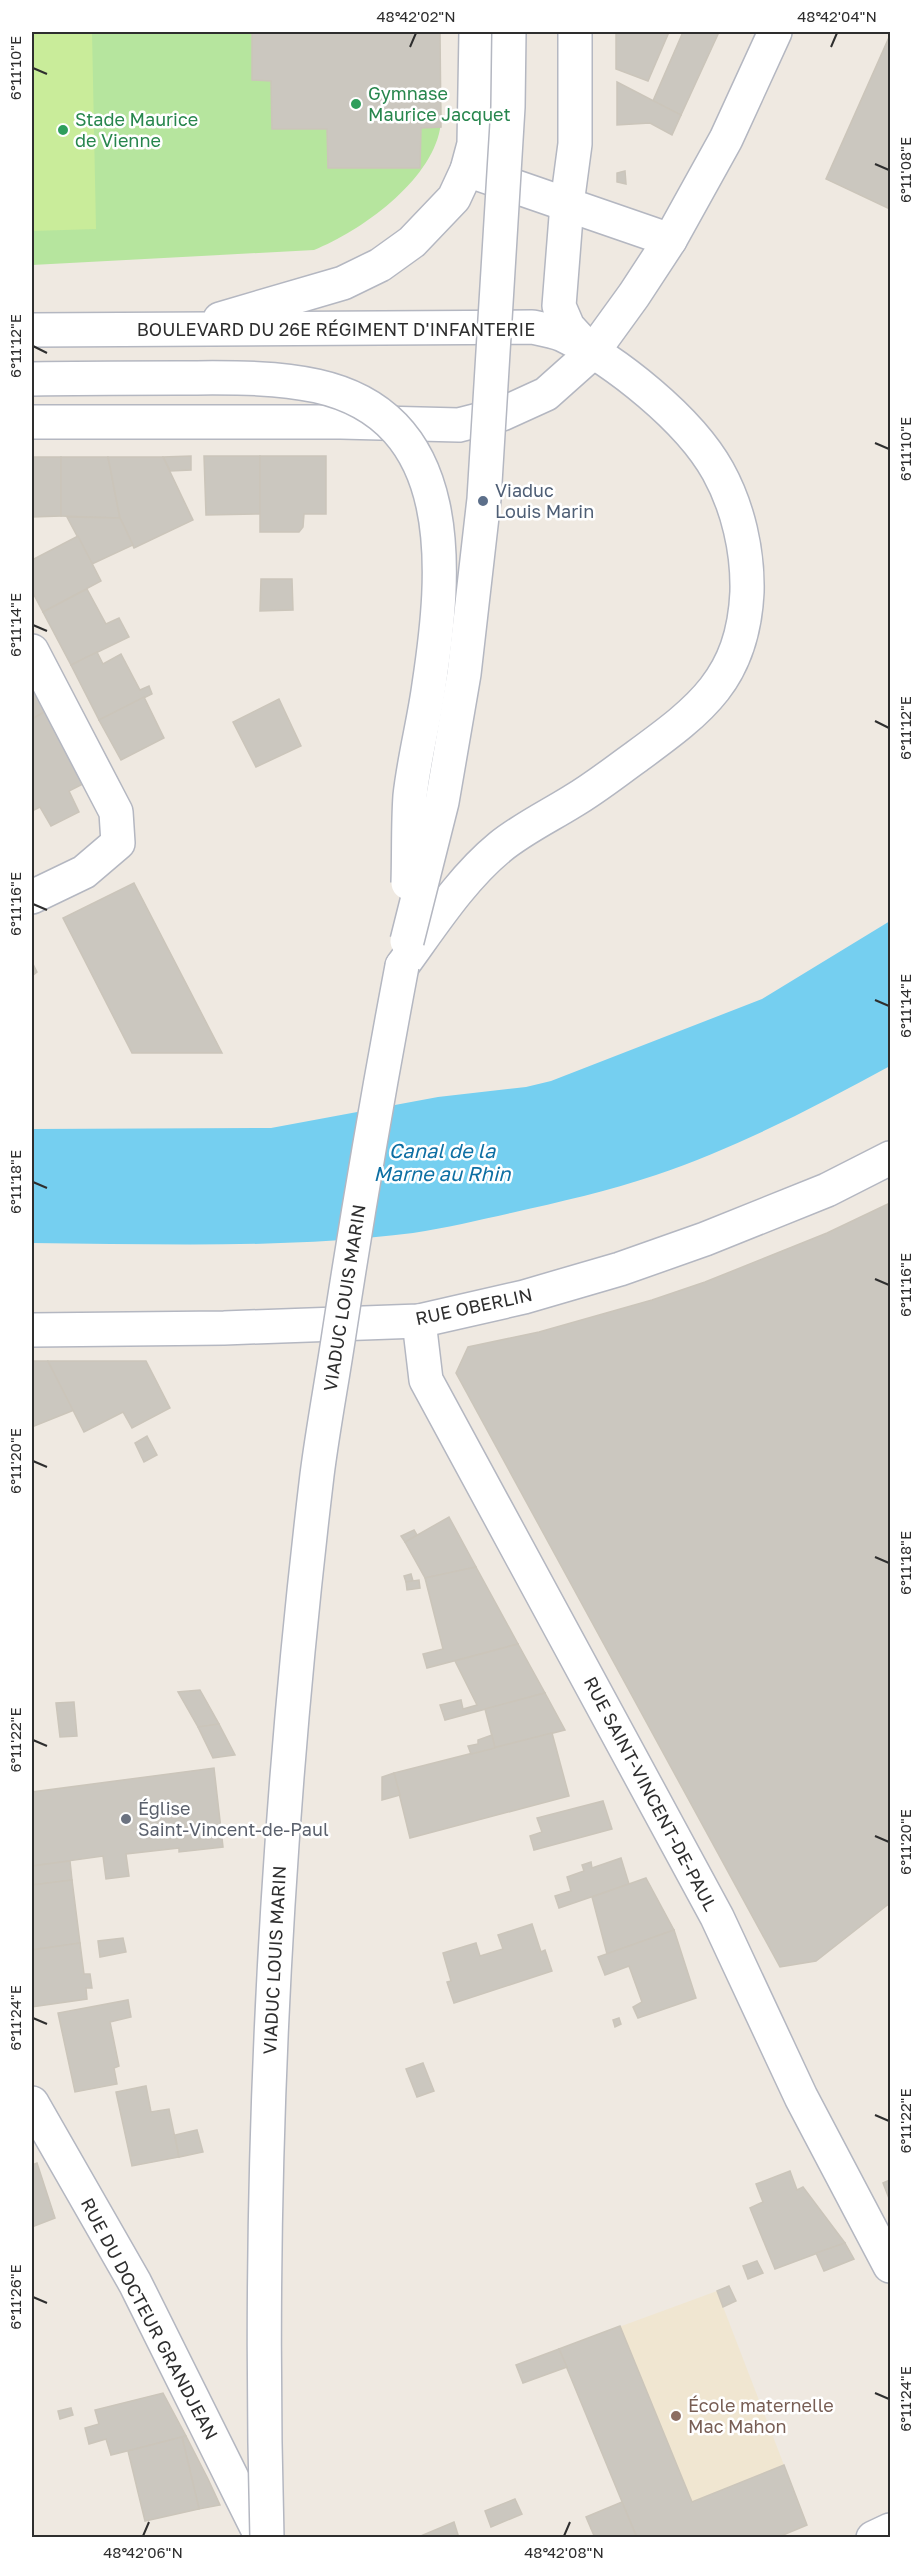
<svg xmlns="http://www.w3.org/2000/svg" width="922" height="2569" viewBox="0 0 922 2569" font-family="'Golos Text',sans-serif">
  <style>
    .education { fill: #f0e6d1 }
    .green { fill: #b6e59e }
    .pitch { fill: #c9ec9a }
    .water { fill: #75cff0 }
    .building { fill: #cbc7bf; stroke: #cbc5ba; stroke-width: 1.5 }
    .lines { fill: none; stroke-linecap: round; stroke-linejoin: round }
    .street-casing { stroke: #b4b7c1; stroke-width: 36 }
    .secondary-casing { stroke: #b4b7c1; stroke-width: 36 }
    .street { stroke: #fff; stroke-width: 33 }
    .secondary { stroke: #fff; stroke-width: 33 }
    .secondary-bridge-casing { stroke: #b4b7c1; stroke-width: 36; stroke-linecap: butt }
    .secondary-bridge { stroke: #fff; stroke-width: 33 }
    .ticks { fill: none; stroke: #2e2e2e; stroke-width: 2 }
    .leisure-dot { fill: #2e9e5b; stroke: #fff; stroke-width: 2 }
    .service-dot { fill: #5c6f8a; stroke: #fff; stroke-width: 2 }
    .worship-dot { fill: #6b7280; stroke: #fff; stroke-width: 2 }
    .education-dot { fill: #8d6e63; stroke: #fff; stroke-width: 2 }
    .labels { text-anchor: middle; stroke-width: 5; stroke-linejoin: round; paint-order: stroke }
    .leisure-label { font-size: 18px; fill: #27864d; stroke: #fff; text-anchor: start }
    .street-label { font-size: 18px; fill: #2e2e2e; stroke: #fff }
    .service-label { font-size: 18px; fill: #4e5e75; stroke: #fff; text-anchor: start }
    .worship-label { font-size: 18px; fill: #5b616d; stroke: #fff; text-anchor: start }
    .education-label { font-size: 18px; fill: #785e54; stroke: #fff; text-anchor: start }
    .water-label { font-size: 20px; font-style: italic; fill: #0d6fa3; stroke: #fff }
    .neatline { fill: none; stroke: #2e2e2e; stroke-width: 2 }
    .ticks-label { font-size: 15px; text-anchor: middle; fill: #2e2e2e }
  </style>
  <rect width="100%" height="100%" fill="#efe9e1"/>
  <!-- education -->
  <path class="education" d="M717,2291L807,2525L776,2537H637L559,2349Z"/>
  <!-- green -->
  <path class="green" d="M32,32H440C440,53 441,75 441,97C441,107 442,119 440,129C430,182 361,231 314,250L32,265Z"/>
  <!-- pitch -->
  <path class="pitch" d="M32,32H92L96,229L32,231Z"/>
  <!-- water -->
  <path class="water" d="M890,921V1066C815,1107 738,1147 656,1175C608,1191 560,1202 511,1213C479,1220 446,1228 413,1233C287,1249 158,1244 32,1243V1129L271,1128L438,1097L526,1087L551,1081L762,999Z"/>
  <!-- building -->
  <g class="building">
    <path d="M252,32H440L441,127L421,128L420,168H328L327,129H272L271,81L252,80Z"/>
    <path d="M616,32H669L648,81L616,69Z"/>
    <path d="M683,32H719L681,115L653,101Z"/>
    <path d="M890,35V209L826,179Z"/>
    <path d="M617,82L681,115L672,135L650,123L617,125Z"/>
    <path d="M625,171L626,184L617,182V173Z"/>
    <path d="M191,456V470L170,471L163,457Z"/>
    <path d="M204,456H260V514L206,515Z"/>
    <path d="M260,456H326V514H304L303,527L299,532H260Z"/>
    <path d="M32,457H61V516L32,517Z"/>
    <path d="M61,457H108L120,518L61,516Z"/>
    <path d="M108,457H163L193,520L134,548L120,518Z"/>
    <path d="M67,517L120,518L133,545L92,564Z"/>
    <path d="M78,536L101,581L43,612L32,591V560Z"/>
    <path d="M261,579H292L293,610L260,611Z"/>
    <path d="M87,589L106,624L119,618L129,637L71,665L43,612Z"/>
    <path d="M97,652L103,664L121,654L140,690L149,686L152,694L99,720L71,665Z"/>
    <path d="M32,684L46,711L32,719Z"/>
    <path d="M144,697L164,738L121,760L99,720Z"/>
    <path d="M279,699L301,746L256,767L233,722Z"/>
    <path d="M46,711L83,784L69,791L79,812L51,826L40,807L32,811V719Z"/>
    <path d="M134,883L222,1053H132L63,918Z"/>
    <path d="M32,962L37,972L32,976Z"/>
    <path d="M890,1203V1903L816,1961L780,1967L456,1373L468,1347L539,1332L652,1300L705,1282L827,1233Z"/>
    <path d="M32,1361H48L74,1410L32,1427Z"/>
    <path d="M48,1361H146L170,1408L132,1428L123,1412L84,1432Z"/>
    <path d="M147,1436L157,1455L144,1462L135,1443Z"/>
    <path d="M449,1517L476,1567L425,1578L405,1542Z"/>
    <path d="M414,1530L417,1535L405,1542L401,1536Z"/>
    <path d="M476,1567L518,1644L427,1668L423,1654L443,1649L425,1578Z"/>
    <path d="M411,1574L413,1581L406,1582L404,1576Z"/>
    <path d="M419,1580L420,1588L407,1590L406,1582Z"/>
    <path d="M518,1644L545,1693L445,1720L440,1705L461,1700L463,1709L477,1705L455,1661Z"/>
    <path d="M200,1690L219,1724L198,1727L178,1692Z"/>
    <path d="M545,1693L565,1730L495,1748L485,1709Z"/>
    <path d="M74,1702L77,1736L60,1737L56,1703Z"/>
    <path d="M219,1724L235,1755L213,1758L198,1727Z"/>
    <path d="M552,1733L569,1796L410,1838L394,1773Z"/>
    <path d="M492,1735L495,1748L471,1754L468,1746L478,1744V1740Z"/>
    <path d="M214,1768L223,1847L179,1852V1848L126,1854L129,1876L106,1879L103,1856L32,1866V1792Z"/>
    <path d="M394,1773L400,1795L382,1800V1777Z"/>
    <path d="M603,1801L612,1829L534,1850L530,1836L542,1832L537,1818Z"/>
    <path d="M621,1858L629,1884L559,1908L555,1896L571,1891L567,1877L584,1871L582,1865L591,1862L592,1868Z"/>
    <path d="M70,1861L72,1880L32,1885V1866Z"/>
    <path d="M646,1878L674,1930L607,1954L592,1897Z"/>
    <path d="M72,1880L80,1943L32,1950V1885Z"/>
    <path d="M532,1924L541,1952L545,1950L552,1971L454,2003L447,1982L451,1981L443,1953L476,1943L480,1956L503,1949L498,1935Z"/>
    <path d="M674,1930L696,1998L638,2018L633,2007L642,2002L629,1966L605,1975L598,1957Z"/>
    <path d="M123,1938L126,1952L100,1957L98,1941Z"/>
    <path d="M80,1943L84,1974H90L92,1988H86L87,1999L32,2007V1950Z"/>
    <path d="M128,2000L131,2017L110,2022L119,2066L114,2068L117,2084L75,2092L58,2013Z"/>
    <path d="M619,2018L621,2024L615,2027L613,2020Z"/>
    <path d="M423,2063L434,2091L417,2097L406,2069Z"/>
    <path d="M146,2086L151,2112L169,2109L179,2157L132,2166L116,2092Z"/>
    <path d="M197,2130L203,2152L179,2157L175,2135Z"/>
    <path d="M37,2163L55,2218L32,2227V2165Z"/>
    <path d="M790,2171L797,2190L803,2187L845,2243L775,2269L750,2208L763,2202L756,2184Z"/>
    <path d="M890,2180V2201L883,2183Z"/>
    <path d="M845,2243L854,2259L824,2271L816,2253Z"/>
    <path d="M757,2261L763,2273L748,2279L743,2266Z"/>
    <path d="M729,2286L736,2301L723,2307L717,2291Z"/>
    <path d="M620,2326L692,2502L784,2465L807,2525L776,2538H637L559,2349Z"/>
    <path d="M559,2349L567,2367L523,2383L516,2365Z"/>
    <path d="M163,2393L186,2436L111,2455L106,2439L89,2444L85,2428L99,2424L95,2410Z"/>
    <path d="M71,2408L73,2415L60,2419L58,2411Z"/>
    <path d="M186,2436L208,2479L220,2505L199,2509L182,2437Z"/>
    <path d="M182,2437L199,2509L145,2521L128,2451Z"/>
    <path d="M515,2499L522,2514L491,2527L485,2511Z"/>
    <path d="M622,2502L637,2538H595L586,2517Z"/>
    <path d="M454,2522L459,2538H416Z"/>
  </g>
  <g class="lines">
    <defs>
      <g id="street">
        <path d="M575,32V144L567,204L559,306L568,327L591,352"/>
        <path d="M467,170L670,240"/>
        <path d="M32,651L116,812L118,843L84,872L32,897"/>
        <path d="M419,1321L426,1380L717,1917L801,2097L890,2266"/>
        <path d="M32,2103L135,2283L262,2538"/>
        <path d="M873,2538L890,2530"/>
      </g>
      <g id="secondary">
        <path d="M220,319L343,283L380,265L412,242L454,198L467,170L474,144L476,32"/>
        <path d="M32,330L532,327C542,329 554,331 563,335C616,361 689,419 718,471C738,507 748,551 747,592C743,679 700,710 636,757C615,772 595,788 573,801C549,816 522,829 500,847C461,879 432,925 402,966"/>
        <path d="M32,422H341L459,425L502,414L546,394L592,353L634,295L670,240L726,139L775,32"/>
        <path d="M32,1330L224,1328L419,1321L524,1297L620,1269L705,1239L827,1190L890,1158"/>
      </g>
    </defs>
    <!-- street casing -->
    <use href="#street" class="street-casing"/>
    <!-- secondary casing -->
    <use href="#secondary" class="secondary-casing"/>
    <!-- street -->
    <use href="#street" class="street"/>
    <!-- secondary -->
    <use href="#secondary" class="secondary"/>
    <defs>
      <g id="secondary-bridge">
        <path d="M32,379C80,378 128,378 177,378C224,378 271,376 317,386C460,418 446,572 429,685C424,722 414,759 410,796C408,825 409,854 408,883"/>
        <path d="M407,941L442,802L464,674L484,499L508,107L509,32"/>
        <path d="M267,2538C257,2183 275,1827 317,1475C323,1428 332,1381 339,1334C358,1210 379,1088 402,966"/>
      </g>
    </defs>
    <!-- secondary-bridge casing -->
    <use href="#secondary-bridge" class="secondary-bridge-casing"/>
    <!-- secondary-bridge -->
    <use href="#secondary-bridge" class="secondary-bridge"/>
  </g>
  <!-- ticks -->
  <path class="ticks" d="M410,47L416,33M831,47L837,33M33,68L47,74M875,164L889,170M33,346L47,353M875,443L889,449M33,625L47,631M875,721L889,728M33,904L47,910M875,1000L889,1006M33,1182L47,1188M875,1279L889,1285M33,1461L47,1467M875,1557L889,1563M33,1740L47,1746M875,1836L889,1842M33,2018L47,2024M875,2115L889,2121M33,2297L47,2303M875,2393L889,2399M143,2536L149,2522M564,2536L570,2522"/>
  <!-- markers -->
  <g class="leisure-dot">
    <circle cx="356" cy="104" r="6"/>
    <circle cx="63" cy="130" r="6"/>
  </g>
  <circle class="service-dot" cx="483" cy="501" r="6"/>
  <circle class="worship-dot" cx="126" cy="1819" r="6"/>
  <circle class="education-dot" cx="676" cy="2416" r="6"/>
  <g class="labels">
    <!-- leisure labels -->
    <g class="leisure-label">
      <text x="368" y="100">Gymnase<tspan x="368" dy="21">Maurice Jacquet</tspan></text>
      <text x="75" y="126">Stade Maurice<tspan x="75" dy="21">de Vienne</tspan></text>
    </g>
    <!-- street labels -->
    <g class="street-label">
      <text x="336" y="336">BOULEVARD DU 26E RÉGIMENT D'INFANTERIE</text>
      <text transform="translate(345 1298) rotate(-81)" y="6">VIADUC LOUIS MARIN</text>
      <text transform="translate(474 1307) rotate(-12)" y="6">RUE OBERLIN</text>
      <text transform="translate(650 1794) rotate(62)" y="6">RUE SAINT-VINCENT-DE-PAUL</text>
      <text transform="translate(275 1960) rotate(-87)" y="6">VIADUC LOUIS MARIN</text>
      <text transform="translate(149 2319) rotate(62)" y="6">RUE DU DOCTEUR GRANDJEAN</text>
    </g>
    <!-- service labels -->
    <g class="service-label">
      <text x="495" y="497">Viaduc<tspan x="495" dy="21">Louis Marin</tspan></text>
    </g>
    <!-- worship labels -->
    <g class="worship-label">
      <text x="138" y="1815">Église<tspan x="138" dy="21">Saint-Vincent-de-Paul</tspan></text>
    </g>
    <!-- education labels -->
    <g class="education-label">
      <text x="688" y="2412">École maternelle<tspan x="688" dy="21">Mac Mahon</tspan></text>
    </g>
    <!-- water labels -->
    <g class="water-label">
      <text x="442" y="1158">Canal de la<tspan x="442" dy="23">Marne au Rhin</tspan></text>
    </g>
  </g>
  <!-- border -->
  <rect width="922" height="2569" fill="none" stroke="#ffffff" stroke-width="66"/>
  <rect x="33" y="33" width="856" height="2503" class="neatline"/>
  <g class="ticks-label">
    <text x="416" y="22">48°42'02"N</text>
    <text x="837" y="22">48°42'04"N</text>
    <text transform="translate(16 68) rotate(-90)" y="5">6°11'10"E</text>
    <text transform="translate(906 170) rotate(-90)" y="5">6°11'08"E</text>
    <text transform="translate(16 346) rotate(-90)" y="5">6°11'12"E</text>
    <text transform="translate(906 449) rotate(-90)" y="5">6°11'10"E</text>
    <text transform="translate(16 625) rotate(-90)" y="5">6°11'14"E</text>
    <text transform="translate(906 728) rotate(-90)" y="5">6°11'12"E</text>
    <text transform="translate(16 904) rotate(-90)" y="5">6°11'16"E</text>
    <text transform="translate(906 1006) rotate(-90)" y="5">6°11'14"E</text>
    <text transform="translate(16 1182) rotate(-90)" y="5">6°11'18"E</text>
    <text transform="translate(906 1285) rotate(-90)" y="5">6°11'16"E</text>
    <text transform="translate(16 1461) rotate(-90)" y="5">6°11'20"E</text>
    <text transform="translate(906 1563) rotate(-90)" y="5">6°11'18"E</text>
    <text transform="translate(16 1740) rotate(-90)" y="5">6°11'22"E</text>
    <text transform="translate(906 1842) rotate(-90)" y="5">6°11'20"E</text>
    <text transform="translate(16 2018) rotate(-90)" y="5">6°11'24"E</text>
    <text transform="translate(906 2121) rotate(-90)" y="5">6°11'22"E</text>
    <text transform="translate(16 2297) rotate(-90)" y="5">6°11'26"E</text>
    <text transform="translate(906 2399) rotate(-90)" y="5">6°11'24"E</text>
    <text x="143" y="2558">48°42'06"N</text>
    <text x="564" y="2558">48°42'08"N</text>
  </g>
</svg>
